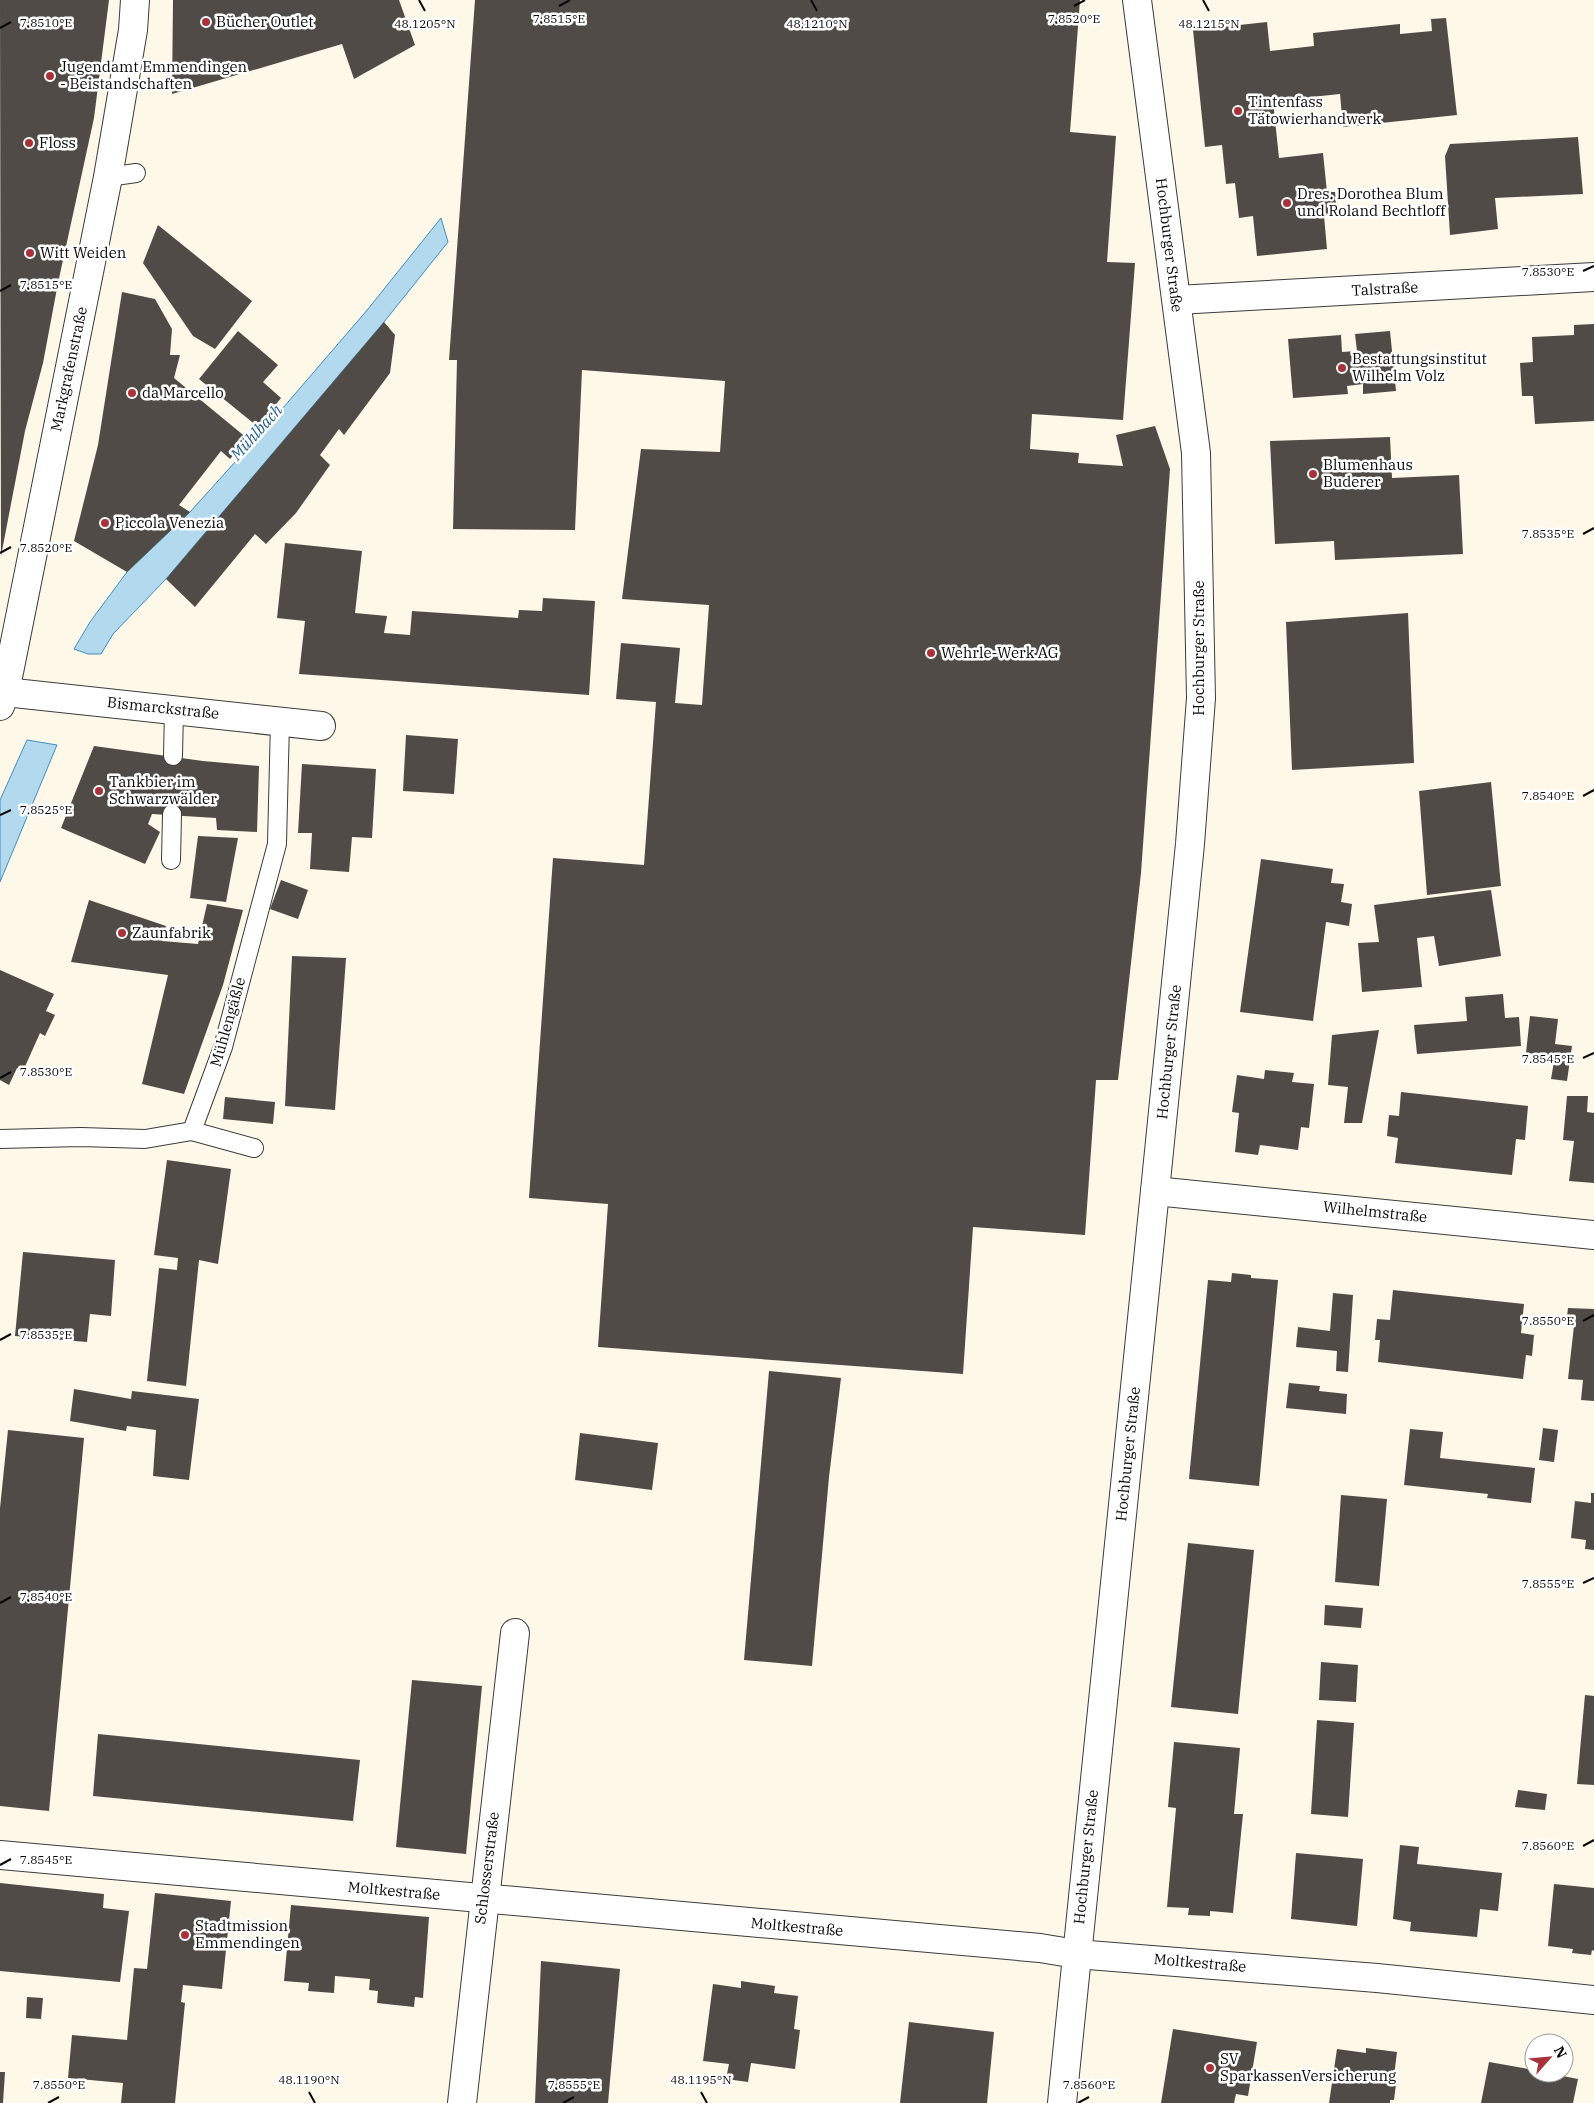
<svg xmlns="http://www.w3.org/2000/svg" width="1594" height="2103" viewBox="0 0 1594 2103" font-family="'IBM Plex Serif',serif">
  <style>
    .water { fill: #b2d9ee; stroke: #428ebd }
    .building { fill: #514b47 }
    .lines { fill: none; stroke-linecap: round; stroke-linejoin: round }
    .service-casing { stroke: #3c3c3c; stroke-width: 20 }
    .minor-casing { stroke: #3c3c3c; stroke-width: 30 }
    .tertiary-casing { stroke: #3c3c3c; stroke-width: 30 }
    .service { stroke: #fff; stroke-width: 18 }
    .minor { stroke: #fff; stroke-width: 28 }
    .tertiary { stroke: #fff; stroke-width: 28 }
    .ticks { fill: none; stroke: #090909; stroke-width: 2 }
    .poi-dot { fill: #a9323a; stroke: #fff; stroke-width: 2 }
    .labels { text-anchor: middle; stroke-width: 5; stroke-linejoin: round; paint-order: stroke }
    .poi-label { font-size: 15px; fill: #090909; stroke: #fff; text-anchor: start }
    .street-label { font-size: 15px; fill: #090909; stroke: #fff }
    .water-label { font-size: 16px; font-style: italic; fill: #22608c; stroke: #fff }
    .ticks-label { font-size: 12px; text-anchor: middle; fill: #090909; stroke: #fff; stroke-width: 5; stroke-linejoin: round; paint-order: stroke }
  </style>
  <rect width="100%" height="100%" fill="#fdf8e8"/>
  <!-- water -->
  <g class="water">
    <path d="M441,218L448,242L384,322L166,579L113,634L101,654H88L74,649L90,622L127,572L190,512L264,430L368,309Z"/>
    <path d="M27,740L57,745L0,882V800Z"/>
  </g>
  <!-- building -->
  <g class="building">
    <path d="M0,0H109L94,118L58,283L43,363L25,431L1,556Z"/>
    <path d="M173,0H399L415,45L354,79L342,44L172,94Z"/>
    <path d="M475,0H1080L1070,132L1116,136L1107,262L1135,263L1123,420L1032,414L1030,449L1079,453L1078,463L1123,466L1116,435L1155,426L1170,469L1141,873L1118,1080H1096L1085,1235L973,1227L963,1374L598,1347L608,1204L529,1198L553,858L644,865L656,702L616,699L621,643L680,648L675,703L702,705L709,605L622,599L641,449L720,452L725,381L582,370L575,530L453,529L457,360H449Z"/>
    <path d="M1446,18L1457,115L1343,127L1340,94L1273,101L1279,158L1323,153L1327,192H1335L1337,215L1324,216L1327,249L1257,256L1253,216L1239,218L1235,183L1226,184L1222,145L1205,147L1193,30L1267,22L1270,51L1314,46L1313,33L1400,24V34L1432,31L1431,19Z"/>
    <path d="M1578,137L1583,194L1495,198L1498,229L1450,235L1445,156L1450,144Z"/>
    <path d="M158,225L252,301L215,349L193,336L143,263Z"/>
    <path d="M122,292L155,299L172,329L170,355H180L174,378L248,439L230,459L221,451L179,505L190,512L127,572L74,541L98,445Z"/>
    <path d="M384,322L395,335L390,373L344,435L339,429L320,455L330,465L296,513L266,544L255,534L195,607L166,579Z"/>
    <path d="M1594,324V421L1535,424L1533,396H1522L1520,363L1533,362L1532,337L1574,335V325Z"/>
    <path d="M238,331L278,365L263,382L281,398L258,427L199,379Z"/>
    <path d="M1390,331L1396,391L1363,394V384L1347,386L1348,394L1293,398L1288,339L1341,335L1342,352L1357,351L1355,334Z"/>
    <path d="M1390,437L1392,478L1459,475L1463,554L1335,560L1334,541L1275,544L1270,441Z"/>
    <path d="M285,543L362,551L355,613L387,616L384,633L410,635L412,611L518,618L519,610L542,611L543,598L595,601L589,695L299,674L305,621L277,618Z"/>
    <path d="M1408,613L1414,763L1292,770L1286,622Z"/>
    <path d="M406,735L458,739L454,794L403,791Z"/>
    <path d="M94,746L203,761L259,766L257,832L217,830L216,818L152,814L148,824L160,832L145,864L61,828Z"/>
    <path d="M302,764L376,769L372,838L352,837L349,872L310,869L312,833H298Z"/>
    <path d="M1491,782L1501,886L1427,895L1419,791Z"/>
    <path d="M198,836L238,838L226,902L190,898Z"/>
    <path d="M1261,859L1333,869L1331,883L1344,884L1341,902L1352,904L1349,926L1326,922L1313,1021L1240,1012Z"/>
    <path d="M281,880L308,890L298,919L270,909Z"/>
    <path d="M1491,890L1501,956L1439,966L1434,936L1417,938L1422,987L1362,992L1358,943L1379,942L1374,905Z"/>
    <path d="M89,900L166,926L162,941L198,944L207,904L243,910L223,985L184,1094L142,1084L168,975L71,962Z"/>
    <path d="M292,956L346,958L335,1110L285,1106Z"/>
    <path d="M0,970L54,994L46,1011L55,1015L45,1036L40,1033L23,1071L17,1068L9,1085L0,1080Z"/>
    <path d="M1503,994L1505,1018L1519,1017L1521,1046L1417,1054L1414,1025L1467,1021L1465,997Z"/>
    <path d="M1530,1016L1558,1019L1555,1044L1572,1046L1567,1081L1551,1079L1555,1056L1526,1053Z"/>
    <path d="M1379,1030L1362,1123H1344L1348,1087L1328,1085L1332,1035Z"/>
    <path d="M1265,1070L1294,1073L1292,1082L1314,1084L1309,1128L1301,1127L1298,1150L1260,1145L1258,1155L1235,1152L1239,1113L1232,1112L1237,1075L1264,1079Z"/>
    <path d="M1401,1092L1528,1106L1525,1140L1516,1139L1512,1175L1395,1163L1398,1138L1387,1136L1389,1115L1399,1116Z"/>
    <path d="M1567,1096H1588L1587,1112L1594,1113V1183L1569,1181L1574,1141L1563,1140Z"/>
    <path d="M225,1097L275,1102L273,1124L223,1119Z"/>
    <path d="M167,1160L231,1169L218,1264L199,1260L186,1386L147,1381L159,1268L177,1270L178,1258L154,1255Z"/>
    <path d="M23,1252L115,1260L111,1316L90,1314L87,1342L15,1336Z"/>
    <path d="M1232,1273L1251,1275V1278L1278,1280L1259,1486L1189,1479L1208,1280L1231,1282Z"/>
    <path d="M1393,1290L1524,1304L1521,1333L1534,1335L1532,1356L1526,1355L1523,1379L1378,1362L1380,1340H1375L1377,1319L1390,1320Z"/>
    <path d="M1333,1293L1353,1295L1348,1372L1336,1371L1337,1351L1296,1347L1298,1327L1330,1331Z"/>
    <path d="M1568,1308L1594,1309V1401L1581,1400L1583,1380L1568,1379L1574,1326L1566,1325Z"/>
    <path d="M769,1371L841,1378L829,1477L812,1666L744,1660Z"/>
    <path d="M1289,1383L1320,1386L1319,1391L1347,1394L1346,1414L1286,1408Z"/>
    <path d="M74,1389L131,1399L132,1391L199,1399L189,1480L153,1476L156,1430L127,1426L126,1431L70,1421Z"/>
    <path d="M1543,1428L1558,1430L1554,1462L1539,1460Z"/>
    <path d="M1410,1429L1443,1432L1440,1458L1535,1468L1531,1503L1487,1498L1488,1494L1404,1485Z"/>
    <path d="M8,1430L84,1438L49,1811L0,1806V1508Z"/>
    <path d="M580,1433L658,1443L652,1490L575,1480Z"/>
    <path d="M1591,1493H1594V1550L1585,1549L1586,1540L1571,1538L1575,1501L1591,1503Z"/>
    <path d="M1341,1495L1387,1499L1379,1586L1335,1582Z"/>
    <path d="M1188,1543L1254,1550L1238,1714L1171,1707Z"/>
    <path d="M1325,1605L1363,1608L1361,1628L1324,1625Z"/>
    <path d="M1321,1662L1358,1665L1356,1702L1319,1700Z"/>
    <path d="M412,1680L482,1686L466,1854L396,1847Z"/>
    <path d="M1585,1695L1594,1696V1785L1577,1784Z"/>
    <path d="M1317,1720L1354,1723L1348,1817L1311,1814Z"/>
    <path d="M98,1734L360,1760L353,1821L93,1796Z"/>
    <path d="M1174,1742L1240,1748L1234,1814H1243L1233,1913L1210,1911V1916L1188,1915L1189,1908L1167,1907L1176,1808L1168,1807Z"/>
    <path d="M1518,1790L1547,1794L1545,1810L1515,1807Z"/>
    <path d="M1400,1845L1419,1847L1417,1864L1502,1873L1498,1911L1480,1909L1477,1937L1410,1931L1411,1922L1393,1919Z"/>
    <path d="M1296,1853L1363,1859L1357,1926L1291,1919Z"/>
    <path d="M0,1883L104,1894L103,1908L129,1911L120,1982L0,1971Z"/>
    <path d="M1554,1884L1594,1888V1951L1592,1950L1591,1955L1572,1953L1573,1949L1548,1946Z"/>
    <path d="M155,1893L231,1901L222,1989L183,1985L181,2002L185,2003L175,2103H121L123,2083L68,2078L72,2035L127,2040L134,1968L147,1969Z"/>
    <path d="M291,1905L429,1917L423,1998L415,1997L414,2007L377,2003L378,1991L369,1990L370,1979L335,1976L334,1993L308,1991L309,1983L284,1981Z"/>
    <path d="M541,1961L620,1969L608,2103H535Z"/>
    <path d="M741,1981L775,1986L774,1993L798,1996L794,2029L800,2030L795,2069L751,2063L748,2082L726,2079L729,2064L703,2061L713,1984L741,1988Z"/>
    <path d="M27,1997L43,1998L41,2019L26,2018Z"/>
    <path d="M909,2022L994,2032L987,2103H900Z"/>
    <path d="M1173,2029L1257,2042L1248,2096L1236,2094L1234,2103H1161Z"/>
    <path d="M1366,2048L1397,2052L1394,2076H1397L1394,2100H1390V2103H1329L1337,2049L1366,2053Z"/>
    <path d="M1489,2062L1534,2070V2073H1547L1578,2079L1573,2103H1481Z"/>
    <path d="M0,2072H5L3,2103H0Z"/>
  </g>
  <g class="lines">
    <defs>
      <g id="service">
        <path d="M108,177L136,173"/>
        <path d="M173,756L174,710"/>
        <path d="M171,860L172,814"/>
        <path d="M192,1131L254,1148"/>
        <path d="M0,1139L81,1137L145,1139L192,1131L223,1047L277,844L280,721"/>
      </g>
      <g id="minor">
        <path d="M1177,300L1594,277"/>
        <path d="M5,692L321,726"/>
        <path d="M0,706L5,692L108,177L133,30L135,0"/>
        <path d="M1155,1191L1594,1235"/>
        <path d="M0,1855L1040,1948L1076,1954L1377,1978L1594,2000"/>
        <path d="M462,2103L515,1633"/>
      </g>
      <path id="tertiary" d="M1062,2103L1155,1191L1190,844L1201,698L1196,453L1137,0"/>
    </defs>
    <!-- service casing -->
    <use href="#service" class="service-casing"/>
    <!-- minor casing -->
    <use href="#minor" class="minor-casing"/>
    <!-- tertiary casing -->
    <use href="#tertiary" class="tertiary-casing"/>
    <!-- service -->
    <use href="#service" class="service"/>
    <!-- minor -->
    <use href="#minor" class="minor"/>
    <!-- tertiary -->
    <use href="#tertiary" class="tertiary"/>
  </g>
  <!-- ticks -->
  <path class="ticks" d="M419,0L425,11M811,0L817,11M1203,0L1209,11M559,6L570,0M1074,6L1085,0M0,28L11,22M1583,271L1594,266M0,291L11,285M1583,534L1594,528M0,553L11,547M1583,796L1594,790M0,815L11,810M1583,1058L1594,1053M0,1078L11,1072M1583,1321L1594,1315M0,1340L11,1334M1583,1583L1594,1578M0,1603L11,1597M1583,1846L1594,1840M0,1865L11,1859M309,2092L315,2103M701,2092L707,2103M48,2103L59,2097M563,2103L574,2097M1078,2103L1089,2097"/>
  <!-- markers -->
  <g class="poi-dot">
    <circle cx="206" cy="22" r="5"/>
    <circle cx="50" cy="76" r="5"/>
    <circle cx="1238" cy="111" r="5"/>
    <circle cx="29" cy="143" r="5"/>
    <circle cx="1287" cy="203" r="5"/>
    <circle cx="30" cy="253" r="5"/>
    <circle cx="1342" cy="368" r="5"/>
    <circle cx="132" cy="393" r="5"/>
    <circle cx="1313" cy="474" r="5"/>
    <circle cx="105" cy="523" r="5"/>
    <circle cx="931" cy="653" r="5"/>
    <circle cx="99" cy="791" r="5"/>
    <circle cx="122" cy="933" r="5"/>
    <circle cx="185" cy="1935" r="5"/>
    <circle cx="1210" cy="2068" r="5"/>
  </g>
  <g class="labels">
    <!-- poi labels -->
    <g class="poi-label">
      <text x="216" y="27">Bücher Outlet</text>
      <text x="60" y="72">Jugendamt Emmendingen<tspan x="60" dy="17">- Beistandschaften</tspan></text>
      <text x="1248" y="107">Tintenfass<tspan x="1248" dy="17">Tätowierhandwerk</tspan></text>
      <text x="39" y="148">Floss</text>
      <text x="1297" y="199">Dres. Dorothea Blum<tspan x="1297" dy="17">und Roland Bechtloff</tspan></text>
      <text x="40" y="258">Witt Weiden</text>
      <text x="1352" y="364">Bestattungsinstitut<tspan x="1352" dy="17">Wilhelm Volz</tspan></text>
      <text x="142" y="398">da Marcello</text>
      <text x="1323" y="470">Blumenhaus<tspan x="1323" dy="17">Buderer</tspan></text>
      <text x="115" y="528">Piccola Venezia</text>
      <text x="941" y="658">Wehrle-Werk AG</text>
      <text x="109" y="787">Tankbier im<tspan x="109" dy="17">Schwarzwälder</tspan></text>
      <text x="132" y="938">Zaunfabrik</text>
      <text x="195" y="1931">Stadtmission<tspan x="195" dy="17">Emmendingen</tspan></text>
      <text x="1220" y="2064">SV<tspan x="1220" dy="17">SparkassenVersicherung</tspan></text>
    </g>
    <!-- street labels -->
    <g class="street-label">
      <text transform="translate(1169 245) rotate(83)" y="5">Hochburger Straße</text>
      <text transform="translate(1385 289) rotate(-3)" y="5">Talstraße</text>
      <text transform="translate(69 369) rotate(-78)" y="5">Markgrafenstraße</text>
      <text transform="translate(1199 648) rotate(-90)" y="5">Hochburger Straße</text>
      <text transform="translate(163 708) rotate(6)" y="5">Bismarckstraße</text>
      <text transform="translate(228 1022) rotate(-74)" y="5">Mühlengäßle</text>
      <text transform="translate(1169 1052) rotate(-84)" y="5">Hochburger Straße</text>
      <text transform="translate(1375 1212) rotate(6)" y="5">Wilhelmstraße</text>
      <text transform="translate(1128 1454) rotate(-84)" y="5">Hochburger Straße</text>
      <text transform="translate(1086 1857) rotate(-84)" y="5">Hochburger Straße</text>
      <text transform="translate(487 1868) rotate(-83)" y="5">Schlosserstraße</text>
      <text transform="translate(394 1891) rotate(5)" y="5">Moltkestraße</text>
      <text transform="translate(797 1927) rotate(5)" y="5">Moltkestraße</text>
      <text transform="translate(1200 1963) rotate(5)" y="5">Moltkestraße</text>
    </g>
    <!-- water labels -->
    <g class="water-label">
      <text transform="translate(256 432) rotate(-48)" y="6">Mühlbach</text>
    </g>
  </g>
  <g class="ticks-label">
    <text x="559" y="23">7.8515°E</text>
    <text x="1074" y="23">7.8520°E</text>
    <text x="46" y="27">7.8510°E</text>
    <text x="425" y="28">48.1205°N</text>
    <text x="817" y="28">48.1210°N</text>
    <text x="1209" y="28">48.1215°N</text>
    <text x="1548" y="276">7.8530°E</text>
    <text x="46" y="289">7.8515°E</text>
    <text x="1548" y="538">7.8535°E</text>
    <text x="46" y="552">7.8520°E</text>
    <text x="1548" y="800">7.8540°E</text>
    <text x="46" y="814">7.8525°E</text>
    <text x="1548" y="1063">7.8545°E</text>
    <text x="46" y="1076">7.8530°E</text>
    <text x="1548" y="1325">7.8550°E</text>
    <text x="46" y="1339">7.8535°E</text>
    <text x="1548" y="1588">7.8555°E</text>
    <text x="46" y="1601">7.8540°E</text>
    <text x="1548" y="1850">7.8560°E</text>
    <text x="46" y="1864">7.8545°E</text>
    <text x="309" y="2084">48.1190°N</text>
    <text x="701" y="2084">48.1195°N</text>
    <text x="59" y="2089">7.8550°E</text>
    <text x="574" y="2089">7.8555°E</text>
    <text x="1089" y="2089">7.8560°E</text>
  </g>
  <!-- north arrow -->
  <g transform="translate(1549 2058) rotate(63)"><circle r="24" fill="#ffffff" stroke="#9d9d9d"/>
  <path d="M0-4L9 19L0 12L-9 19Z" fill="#a9323a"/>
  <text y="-8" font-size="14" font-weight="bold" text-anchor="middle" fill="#090909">N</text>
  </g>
</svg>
